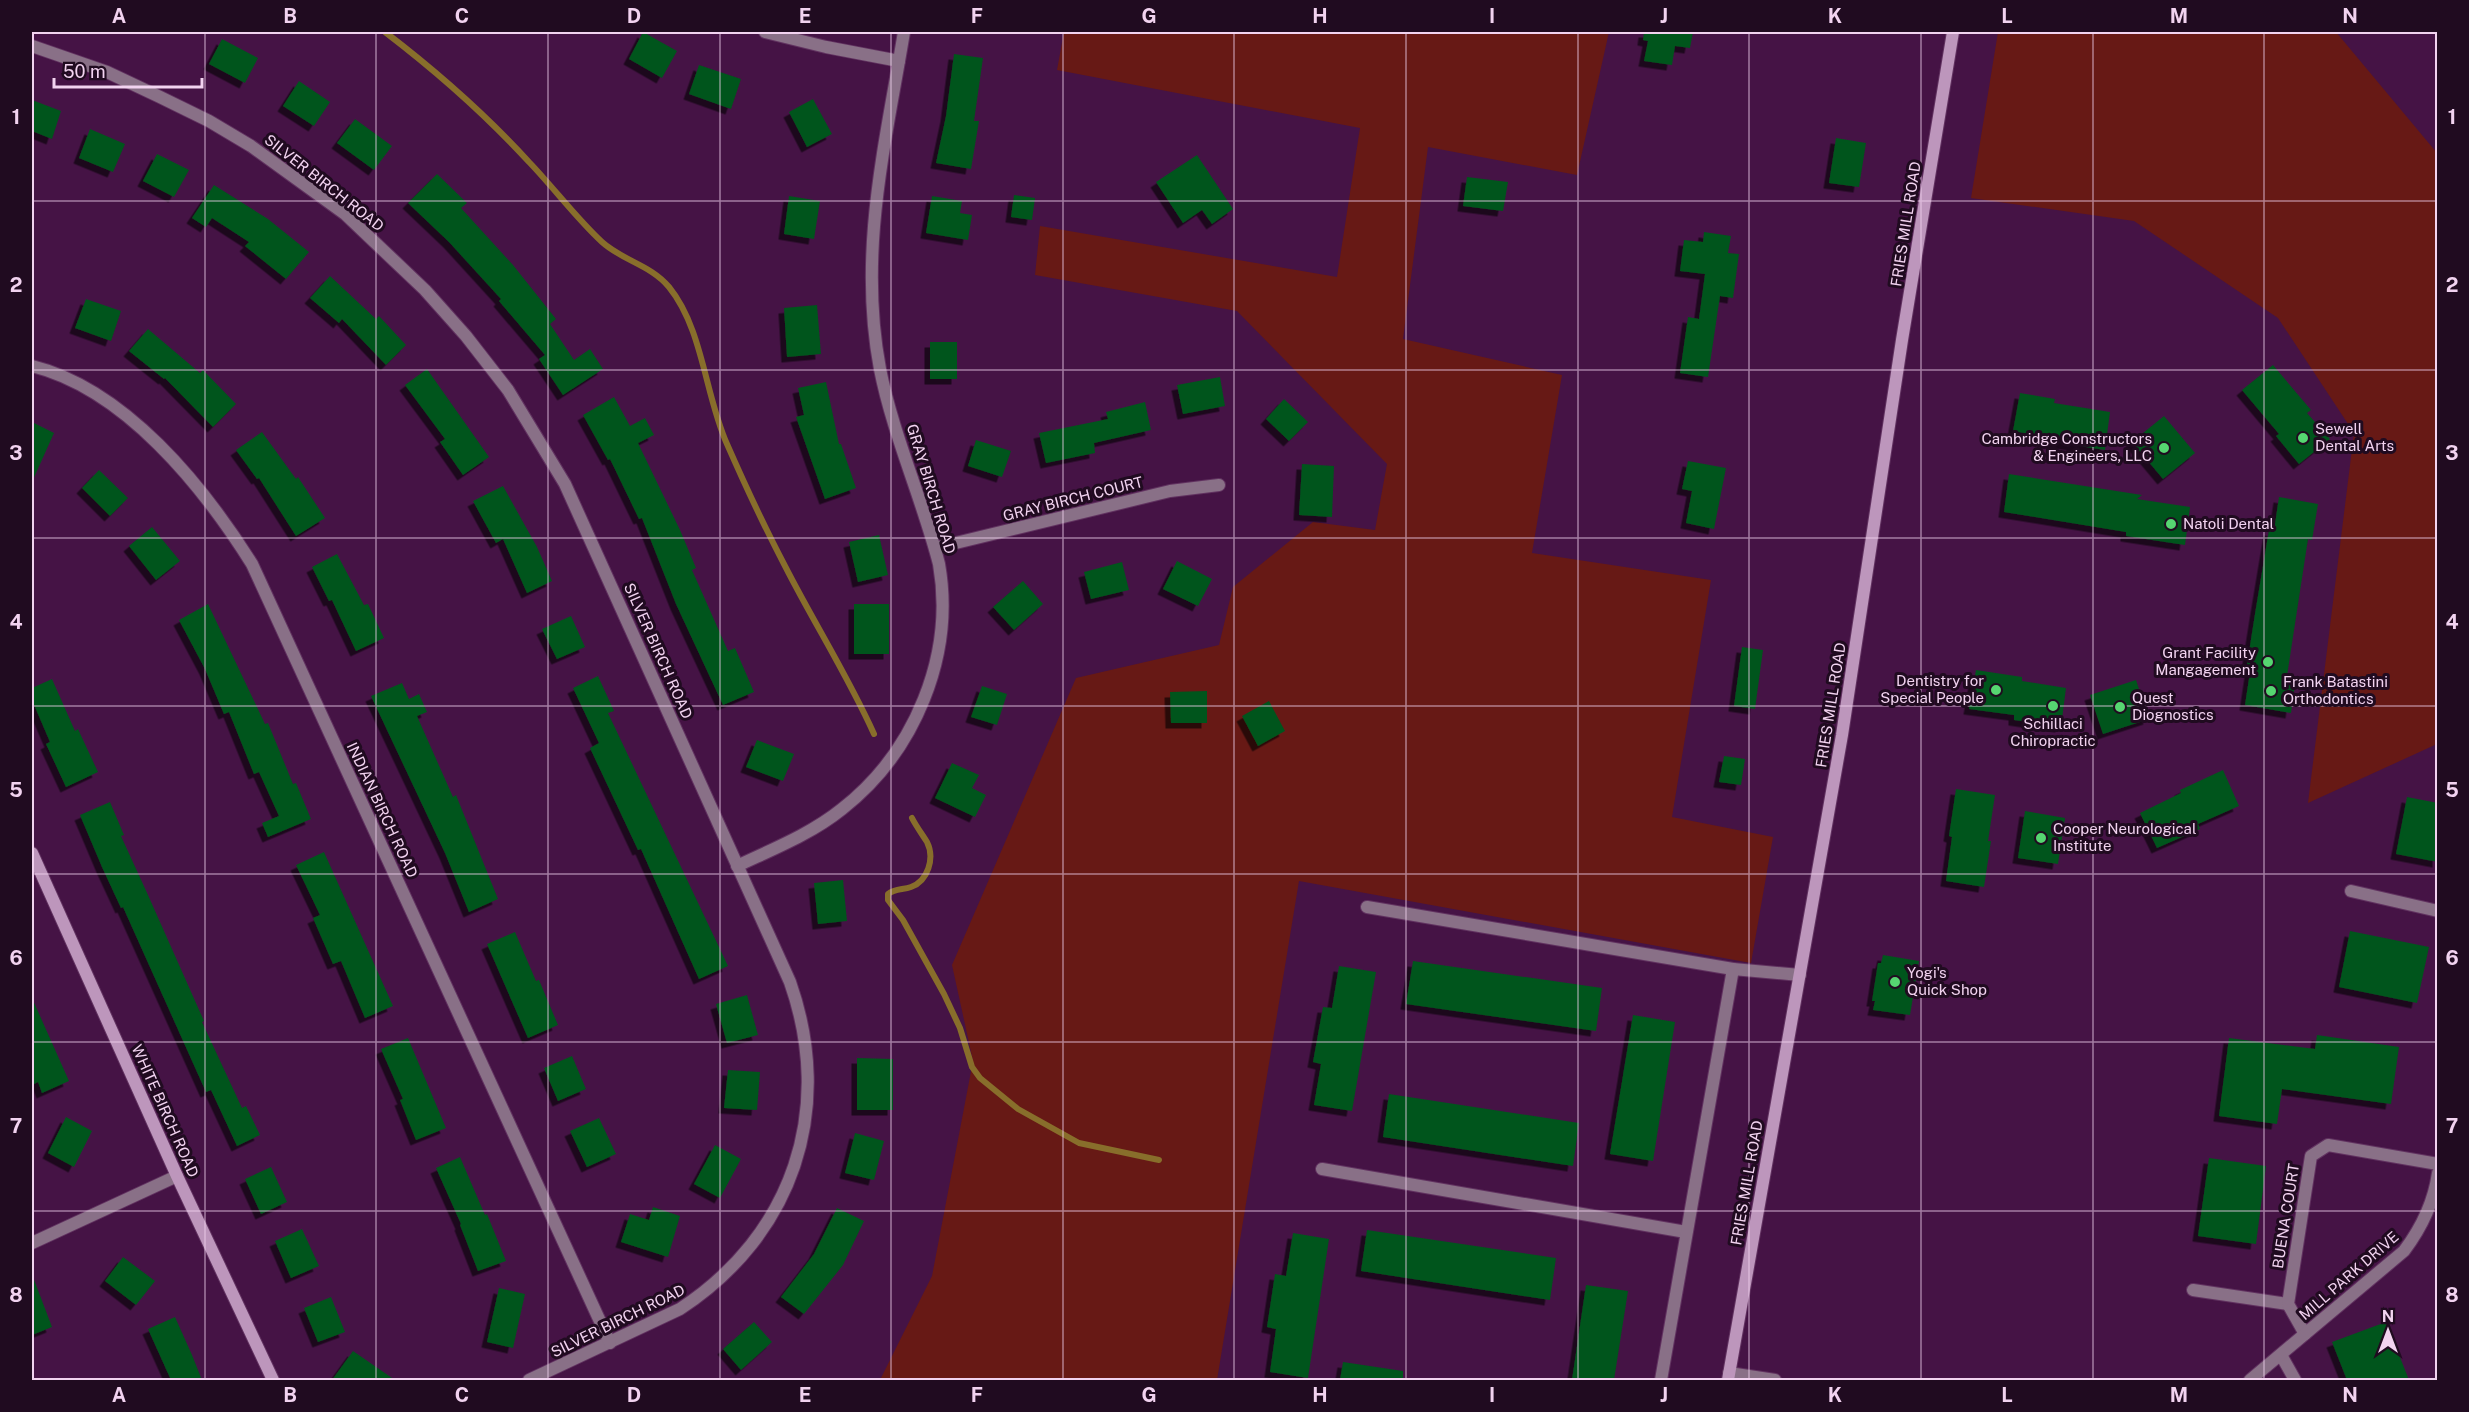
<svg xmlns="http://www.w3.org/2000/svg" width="2469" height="1412" viewBox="0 0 2469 1412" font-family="'Public Sans',sans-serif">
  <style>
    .green { fill: #671915 }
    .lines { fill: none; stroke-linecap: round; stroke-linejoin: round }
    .stream { stroke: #886e2b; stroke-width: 6 }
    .building { fill: #00541d; filter: url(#shadow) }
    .street-casing { stroke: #613260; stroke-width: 14 }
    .secondary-casing { stroke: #613260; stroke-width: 14 }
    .street { stroke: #897087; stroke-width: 12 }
    .secondary { stroke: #bd96bc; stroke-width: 12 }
    .grid { fill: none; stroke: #f2d3f0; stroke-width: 1.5; stroke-opacity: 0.55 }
    .poi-dot { fill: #56d671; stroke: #200b20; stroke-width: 2 }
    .labels { text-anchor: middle; stroke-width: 6; stroke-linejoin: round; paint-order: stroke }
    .street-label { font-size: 15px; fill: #f2d3f0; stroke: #200b20 }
    .poi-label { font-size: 15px; fill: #f2d3f0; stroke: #200b20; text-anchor: start }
    .neatline { fill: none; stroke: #f2d3f0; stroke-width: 2 }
    .grid-label { font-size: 20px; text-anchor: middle; font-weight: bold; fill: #f2d3f0 }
  </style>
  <defs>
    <filter id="shadow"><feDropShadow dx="-5.5" dy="5.5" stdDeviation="0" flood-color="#0009"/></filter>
  </defs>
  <rect width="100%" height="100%" fill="#451345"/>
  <!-- green -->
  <g class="green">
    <path d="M1064,32H1609L1577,175L1428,147L1403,339L1562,375L1532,553L1711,580L1672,817L1773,837L1751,963L1299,881L1217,1380H880L932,1276L973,1061L952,965L1076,678L1219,645L1233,587L1313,522L1375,530L1387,464L1237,311L1035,275L1040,226L1337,277L1360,128L1057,70Z"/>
    <path d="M1998,32H2336L2437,153V744L2308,803L2354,433L2278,318L2134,221L1971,198Z"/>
  </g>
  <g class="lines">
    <!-- stream -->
    <g class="stream">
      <path d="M385,32C436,71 485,114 529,162C554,188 576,218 602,242C623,261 651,265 669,287C703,329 705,395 727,444C745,485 764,526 785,566C814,623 848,676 874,734"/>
      <path d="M912,818C916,826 922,834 927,842C935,858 928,881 911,887C903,890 895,888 888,894V900L903,920L944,994L960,1028L972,1067L980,1078L1018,1109L1079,1143L1159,1160"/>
    </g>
  </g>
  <!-- building -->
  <g class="building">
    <path d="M643,32L677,51L662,78L629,59Z"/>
    <path d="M1644,32H1693L1690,48L1675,46L1672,65L1644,61L1648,41L1643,40Z"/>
    <path d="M222,39L258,58L245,83L209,64Z"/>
    <path d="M954,54L983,58L974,121H979L971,169L936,163L946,116Z"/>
    <path d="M699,65L741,79L731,109L689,94Z"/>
    <path d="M299,81L330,102L314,126L283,106Z"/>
    <path d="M813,99L832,134L807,147L789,112Z"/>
    <path d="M32,100L61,111L52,139L32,131Z"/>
    <path d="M355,119L392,146L374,170L337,143Z"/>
    <path d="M90,129L125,144L113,172L79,158Z"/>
    <path d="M1836,138L1866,143L1859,187L1829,183Z"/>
    <path d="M157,154L189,170L174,197L143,181Z"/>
    <path d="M1197,155L1233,209L1212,224L1202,210L1183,223L1156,182Z"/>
    <path d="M437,174L467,203L461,208L513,265L556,319L550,324L574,360L590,349L603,369L563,395L539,359L545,355L499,301L501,299L449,242L408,203Z"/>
    <path d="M1467,177L1508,182L1503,211L1463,206Z"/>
    <path d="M214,185L268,219L309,252L286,279L245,246L249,242L212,218L206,227L192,218Z"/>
    <path d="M1014,195L1035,198L1032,220L1011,217Z"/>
    <path d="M789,196L820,201L814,239L784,234Z"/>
    <path d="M932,196L962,201L960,213L972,215L968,240L926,233Z"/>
    <path d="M1704,232L1731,236L1728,253L1739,254L1733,298L1720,296L1708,377L1680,373L1688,317L1699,319L1705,274L1680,271L1684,240L1703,242Z"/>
    <path d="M330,276L376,319L379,316L406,345L386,365L342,319L339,323L310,298Z"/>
    <path d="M86,299L121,311L111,341L75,328Z"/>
    <path d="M817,305L821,354L787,357L784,308Z"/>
    <path d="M148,329L200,373L203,370L236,404L213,427L165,378L164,379L129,351Z"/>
    <rect x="930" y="342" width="27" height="37"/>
    <path d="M2273,365L2311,410L2307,413L2330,439L2299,464L2276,436L2279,434L2242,390Z"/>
    <path d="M427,369L489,457L463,475L440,442L445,439L405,385Z"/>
    <path d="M1220,377L1225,406L1183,414L1177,385Z"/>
    <path d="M826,382L839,444H841L856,488L825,499L796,417L804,415L798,388Z"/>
    <path d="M2020,393L2055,399L2054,403L2110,412L2105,450L2047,441V437L2013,431Z"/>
    <path d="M614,397L630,426L645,418L654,435L638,443L680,530L696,568L692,570L728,651L735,648L754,692L723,705L676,604L642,518L639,519L610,459L608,460L583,415Z"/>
    <path d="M1284,399L1308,422L1289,441L1266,419Z"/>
    <path d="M1145,402L1151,430L1094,443L1095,453L1046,463L1039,433L1108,419L1106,412Z"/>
    <path d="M2164,416L2195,453L2163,479L2132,442Z"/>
    <path d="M32,422L54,433L32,482Z"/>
    <path d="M262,432L296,479L298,477L325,518L296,536L259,478L257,479L236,450Z"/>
    <path d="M976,440L1011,451L1002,477L968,466Z"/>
    <path d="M1688,461L1726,468L1714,529L1686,523L1692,491L1682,489Z"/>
    <path d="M1302,464L1334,466L1332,517L1299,515Z"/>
    <path d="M99,470L128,498L110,516L82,488Z"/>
    <path d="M2009,474L2142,495L2137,499L2190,507L2185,545L2126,536V532L2004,512Z"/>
    <path d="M503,486L537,547L552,581L527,593L503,539L496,543L473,501Z"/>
    <path d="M2279,497L2318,504L2312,540L2308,539L2287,676L2296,677L2291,713L2245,705L2250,672L2246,671L2255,614L2269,530L2274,531Z"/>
    <path d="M152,527L180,561L156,580L129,546Z"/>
    <path d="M879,535L888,575L858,582L849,542Z"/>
    <path d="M337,554L364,605L368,604L384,638L356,651L332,600L329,601L312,567Z"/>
    <path d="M1177,561L1212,579L1198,606L1163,589Z"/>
    <path d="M1122,562L1129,590L1091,599L1084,572Z"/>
    <path d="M1023,581L1043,604L1014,630L993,607Z"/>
    <path d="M208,604L265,724L268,723L293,784L296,783L311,819L268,837L262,823L279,816L259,772L254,774L229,712L224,714L205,669L179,620Z"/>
    <rect x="854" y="604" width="35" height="50"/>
    <path d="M571,616L585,647L557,659L542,629Z"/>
    <path d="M1742,647L1763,650L1755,709L1734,706Z"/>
    <path d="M1976,670L2022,677V681L2066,688L2061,727L2014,720V715L1969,709Z"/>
    <path d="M598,676L614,711L608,713L728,966L699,979L641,849L638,850L590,748L599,743L573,688Z"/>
    <path d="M52,679L75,731L78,729L98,772L66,787L46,744L50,742L32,700V688Z"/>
    <path d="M2136,680L2149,719L2103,734L2090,695Z"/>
    <path d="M402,683L409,699L419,694L427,712L417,716L453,797L456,795L498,899L469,912L445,853L371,696Z"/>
    <path d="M982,686L1007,694L997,725L971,717Z"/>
    <path d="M1207,691V723H1171L1170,692Z"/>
    <path d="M1269,701L1285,731L1258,746L1242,716Z"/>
    <path d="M757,740L794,754L783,781L746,767Z"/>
    <path d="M1724,756L1745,759L1741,785L1719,782Z"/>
    <path d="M952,763L979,775L972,788L986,795L975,817L935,798Z"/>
    <path d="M2223,770L2239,806L2198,824L2200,829L2157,848L2140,813L2181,793L2180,790Z"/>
    <path d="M1956,789L1995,795L1988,841H1991L1984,887L1946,881L1952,837L1949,836Z"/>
    <path d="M2407,797L2438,803V862L2396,854Z"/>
    <path d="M110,802L124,835L121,836L148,895L204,1021L202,1022L242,1108L246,1106L260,1135L237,1146L211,1090L206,1092L123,907L121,908L102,867L80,815Z"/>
    <path d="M2025,811L2065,818L2058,864L2018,858Z"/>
    <path d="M324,852L393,1006L365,1018L341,961L333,964L313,918L320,915L296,865Z"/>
    <path d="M843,880L847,921L818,924L814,883Z"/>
    <path d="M2350,931L2429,947L2417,1003L2339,987Z"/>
    <path d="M515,932L536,981L539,980L558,1025L528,1038L487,944Z"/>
    <path d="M1883,955L1919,961L1910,1015L1873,1010L1875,1001H1872L1878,963H1881Z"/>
    <path d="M1413,961L1602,988L1596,1031L1406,1004Z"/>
    <path d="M1339,966L1376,972L1352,1111L1314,1105L1321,1064L1313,1062L1323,1007L1332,1008Z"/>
    <path d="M747,995L758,1035L727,1043L716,1004Z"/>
    <path d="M32,998L69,1081L42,1093L38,1082L32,1085Z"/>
    <path d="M1633,1015L1675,1022L1653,1161L1610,1154Z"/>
    <path d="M2317,1035L2399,1047L2391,1104L2282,1089L2277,1124L2219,1116L2229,1038L2315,1049Z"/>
    <path d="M408,1038L446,1128L416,1140L400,1100L403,1099L381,1049Z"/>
    <path d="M572,1056L586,1089L558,1101L544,1068Z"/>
    <path d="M857,1058L893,1059V1110H857Z"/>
    <path d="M728,1070L760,1072L757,1110L724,1108Z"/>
    <path d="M1389,1094L1579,1123L1573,1166L1383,1137Z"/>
    <path d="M66,1117L92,1131L74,1167L48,1153Z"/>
    <path d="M599,1118L616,1154L587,1167L570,1131Z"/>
    <path d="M855,1133L884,1141L874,1180L845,1173Z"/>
    <path d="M715,1145L741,1159L720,1198L694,1184Z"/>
    <path d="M460,1157L485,1215L487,1214L506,1261L478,1271L460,1225L461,1224L436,1168Z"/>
    <path d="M2209,1158L2266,1166L2256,1244L2198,1236Z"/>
    <path d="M271,1167L287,1202L261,1214L245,1179Z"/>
    <path d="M653,1207L680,1216L668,1257L621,1242L630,1214L649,1220Z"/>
    <path d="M837,1208L864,1221L843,1265L804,1314L781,1297L814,1254Z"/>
    <path d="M302,1229L319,1266L291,1278L275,1241Z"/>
    <path d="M1367,1230L1556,1258L1550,1300L1361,1271Z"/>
    <path d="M1293,1233L1329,1239L1308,1378L1270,1372L1276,1329L1267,1327L1275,1274L1286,1276Z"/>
    <path d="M123,1257L155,1281L136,1305L105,1281Z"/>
    <path d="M33,1277L52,1327L32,1335V1278Z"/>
    <path d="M1586,1285L1628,1291L1614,1380H1572Z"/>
    <path d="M499,1288L525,1294L513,1348L487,1342Z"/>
    <path d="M331,1297L345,1332L318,1342L304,1308Z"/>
    <path d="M175,1317L192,1355L202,1380H171L148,1329Z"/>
    <path d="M754,1322L772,1342L741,1370L723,1349Z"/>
    <path d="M2386,1322L2409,1380H2347L2332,1342Z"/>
    <path d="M353,1351L395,1380H332Z"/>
    <path d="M1343,1362L1403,1371V1380H1340Z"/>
  </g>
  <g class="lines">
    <defs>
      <g id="street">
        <path d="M765,32L826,47L899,61"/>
        <path d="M32,46L107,72L160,97L209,121L251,146L345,214L425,290L466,336L508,390L565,484L790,982C835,1110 793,1235 680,1309L529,1380"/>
        <path d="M32,366C125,389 203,486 252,564L610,1343"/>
        <path d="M935,548L1170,491L1219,485"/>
        <path d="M737,866C773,849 811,834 842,809C915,752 955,655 939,564C922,498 893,435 880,369C858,253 885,146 904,32"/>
        <path d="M2351,891L2438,911"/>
        <path d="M1367,907L1733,969L1800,975"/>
        <path d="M1322,1169L1686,1232"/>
        <path d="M32,1243L177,1176"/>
        <path d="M2193,1290L2288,1304"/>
        <path d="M2305,1334L2288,1304L2311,1156L2328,1145L2438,1164"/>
        <path d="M2281,1355L2295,1380"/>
        <path d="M1729,1373L1775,1380"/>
        <path d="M1661,1380L1733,969"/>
        <path d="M2250,1380L2404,1251C2422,1227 2434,1202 2438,1173"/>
      </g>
      <g id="secondary">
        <path d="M32,853L177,1176L273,1380"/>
        <path d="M1728,1380L1842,735L1902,340L1953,32"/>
      </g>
    </defs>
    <!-- street casing -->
    <use href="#street" class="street-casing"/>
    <!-- secondary casing -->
    <use href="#secondary" class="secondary-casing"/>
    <!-- street -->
    <use href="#street" class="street"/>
    <!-- secondary -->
    <use href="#secondary" class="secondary"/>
  </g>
  <!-- grid -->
  <path class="grid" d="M205,32V1380M376,32V1380M548,32V1380M720,32V1380M891,32V1380M1063,32V1380M1234,32V1380M1406,32V1380M1578,32V1380M1749,32V1380M1921,32V1380M2093,32V1380M2264,32V1380M32,201H2438M32,370H2438M32,538H2438M32,706H2438M32,874H2438M32,1042H2438M32,1211H2438"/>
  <!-- markers -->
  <g class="poi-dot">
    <circle cx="2303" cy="438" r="6"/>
    <circle cx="2164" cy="448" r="6"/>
    <circle cx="2171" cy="524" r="6"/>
    <circle cx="2268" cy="662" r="6"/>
    <circle cx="1996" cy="690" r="6"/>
    <circle cx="2271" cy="691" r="6"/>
    <circle cx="2053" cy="706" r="6"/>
    <circle cx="2120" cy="707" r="6"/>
    <circle cx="2041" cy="838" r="6"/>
    <circle cx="1895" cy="982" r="6"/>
  </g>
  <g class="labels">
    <!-- street labels -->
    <g class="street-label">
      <text transform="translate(324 183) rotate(38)" y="5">SILVER BIRCH ROAD</text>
      <text transform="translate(1906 224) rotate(-81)" y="5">FRIES MILL ROAD</text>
      <text transform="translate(931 489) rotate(73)" y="5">GRAY BIRCH ROAD</text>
      <text transform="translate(1073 499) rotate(-14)" y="5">GRAY BIRCH COURT</text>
      <text transform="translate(658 651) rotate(66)" y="5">SILVER BIRCH ROAD</text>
      <text transform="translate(1831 705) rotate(-81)" y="5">FRIES MILL ROAD</text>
      <text transform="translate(382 810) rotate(65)" y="5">INDIAN BIRCH ROAD</text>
      <text transform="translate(165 1111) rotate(66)" y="5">WHITE BIRCH ROAD</text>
      <text transform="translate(1747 1183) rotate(-80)" y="5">FRIES MILL ROAD</text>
      <text transform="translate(2286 1216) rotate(-81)" y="5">BUENA COURT</text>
      <text transform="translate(2349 1276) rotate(-41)" y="5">MILL PARK DRIVE</text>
      <text transform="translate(618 1321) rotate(-26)" y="5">SILVER BIRCH ROAD</text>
    </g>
    <!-- poi labels -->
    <g class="poi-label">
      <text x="2315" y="434">Sewell<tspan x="2315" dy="17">Dental Arts</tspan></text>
      <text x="2152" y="444" text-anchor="end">Cambridge Constructors<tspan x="2152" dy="17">&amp; Engineers, LLC</tspan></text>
      <text x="2183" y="529">Natoli Dental</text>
      <text x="2256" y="658" text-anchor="end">Grant Facility<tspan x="2256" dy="17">Mangagement</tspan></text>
      <text x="1984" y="686" text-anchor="end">Dentistry for<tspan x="1984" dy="17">Special People</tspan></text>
      <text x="2283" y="687">Frank Batastini<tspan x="2283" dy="17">Orthodontics</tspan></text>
      <text x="2132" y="703">Quest<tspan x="2132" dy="17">Diognostics</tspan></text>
      <text x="2053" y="729" text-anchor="middle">Schillaci<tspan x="2053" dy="17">Chiropractic</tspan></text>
      <text x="2053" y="834">Cooper Neurological<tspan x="2053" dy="17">Institute</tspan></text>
      <text x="1907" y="978">Yogi's<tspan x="1907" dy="17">Quick Shop</tspan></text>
    </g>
  </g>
  <!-- border -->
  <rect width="2469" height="1412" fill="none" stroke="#200b20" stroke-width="66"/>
  <!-- north arrow -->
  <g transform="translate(2388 1331)" stroke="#200b20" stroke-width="4.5" paint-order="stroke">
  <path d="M0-4.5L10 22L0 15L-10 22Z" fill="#f2d3f0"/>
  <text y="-9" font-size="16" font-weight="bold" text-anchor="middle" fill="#f2d3f0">N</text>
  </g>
  <!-- scale -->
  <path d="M54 78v9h148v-9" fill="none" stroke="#f2d3f0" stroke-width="3"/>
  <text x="63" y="78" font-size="18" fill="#f2d3f0" stroke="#200b20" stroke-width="4.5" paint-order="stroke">50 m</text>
  <rect x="33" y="33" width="2403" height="1346" class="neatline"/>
  <g class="grid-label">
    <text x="119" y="23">A</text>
    <text x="290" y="23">B</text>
    <text x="462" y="23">C</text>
    <text x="634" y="23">D</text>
    <text x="805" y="23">E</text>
    <text x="977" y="23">F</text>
    <text x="1149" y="23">G</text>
    <text x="1320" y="23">H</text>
    <text x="1492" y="23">I</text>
    <text x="1664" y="23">J</text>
    <text x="1835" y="23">K</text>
    <text x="2007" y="23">L</text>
    <text x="2179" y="23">M</text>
    <text x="2350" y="23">N</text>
    <text x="16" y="124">1</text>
    <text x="2452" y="124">1</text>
    <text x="16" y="292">2</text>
    <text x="2452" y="292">2</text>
    <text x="16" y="460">3</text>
    <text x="2452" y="460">3</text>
    <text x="16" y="629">4</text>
    <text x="2452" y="629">4</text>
    <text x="16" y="797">5</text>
    <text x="2452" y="797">5</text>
    <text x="16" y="965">6</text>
    <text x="2452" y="965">6</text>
    <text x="16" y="1133">7</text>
    <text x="2452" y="1133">7</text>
    <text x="16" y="1302">8</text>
    <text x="2452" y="1302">8</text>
    <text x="119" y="1402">A</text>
    <text x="290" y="1402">B</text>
    <text x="462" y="1402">C</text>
    <text x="634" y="1402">D</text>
    <text x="805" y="1402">E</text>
    <text x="977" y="1402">F</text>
    <text x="1149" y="1402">G</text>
    <text x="1320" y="1402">H</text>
    <text x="1492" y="1402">I</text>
    <text x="1664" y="1402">J</text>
    <text x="1835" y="1402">K</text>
    <text x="2007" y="1402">L</text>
    <text x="2179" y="1402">M</text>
    <text x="2350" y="1402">N</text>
  </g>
</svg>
